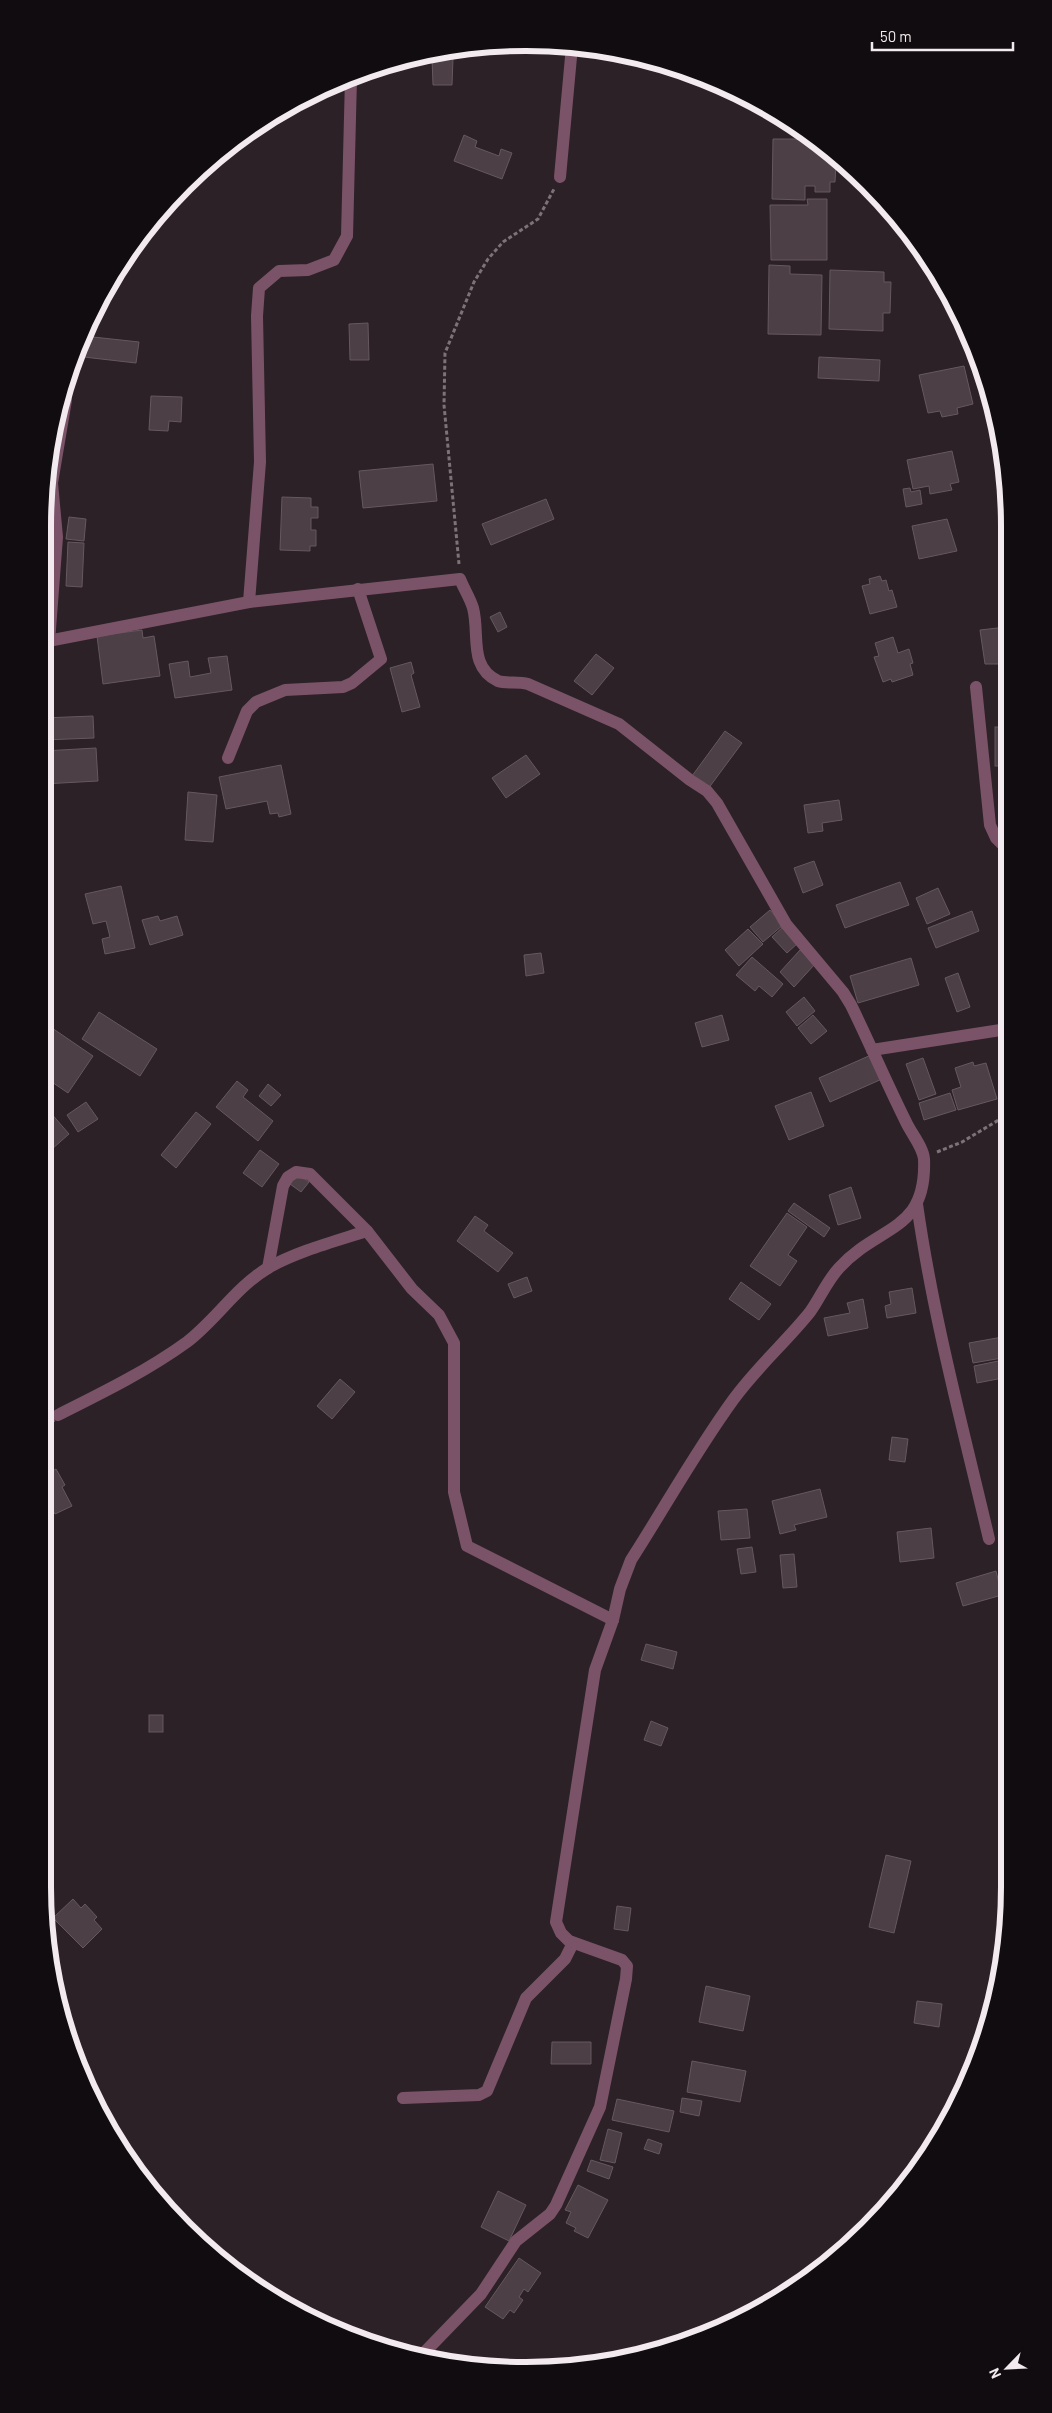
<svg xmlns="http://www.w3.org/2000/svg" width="1052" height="2413" viewBox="0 0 1052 2413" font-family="Barlow,sans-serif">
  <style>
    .building { fill: #4c3f45; stroke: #65585e }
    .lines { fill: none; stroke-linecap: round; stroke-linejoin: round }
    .path { stroke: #7c7277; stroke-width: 3; stroke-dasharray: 4 2.5; stroke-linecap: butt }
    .minor { stroke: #7b5368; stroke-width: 12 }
    .rim { fill: none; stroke: #f2eaee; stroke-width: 6 }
  </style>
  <rect width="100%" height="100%" fill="#2c2127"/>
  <!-- building -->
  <g class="building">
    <path d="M432,58H453L452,85H433Z"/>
    <path d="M781,117L795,124L797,127L781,126Z"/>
    <path d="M464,135L477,141L475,147L499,156L501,149L512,153L502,179L454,161Z"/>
    <path d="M773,139H811L836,163L835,182H830V192H815V186H805V200L772,199Z"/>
    <path d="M207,165V178L193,179Z"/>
    <path d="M807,199H827V260H771L770,205H808Z"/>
    <path d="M769,265L790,266V274L822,275L821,335L768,334Z"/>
    <path d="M830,270L884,272V282H891L890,313H883V331L829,329Z"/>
    <path d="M368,323L369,360H350L349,324Z"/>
    <path d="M84,336L139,342L136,363L75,356Z"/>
    <path d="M819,357L880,360L879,381L818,378Z"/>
    <path d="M964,366L973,404L957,408L958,414L942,417L940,411L928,413L919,375Z"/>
    <path d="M151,396L182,397L181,422L169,421L168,431L149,430Z"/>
    <path d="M952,451L959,482L950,484L952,490L930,494L929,486L913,489L907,460Z"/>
    <path d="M433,464L437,501L363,508L359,471Z"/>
    <path d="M910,488L911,492L920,490L922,504L906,507L903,489Z"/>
    <path d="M282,497L311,498V507H318V518H311V530H316V546H310V551L280,550Z"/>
    <path d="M546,499L554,519L491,545L482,524Z"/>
    <path d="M69,517L86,519L84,541L66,539Z"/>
    <path d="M947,519L957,551L919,559L912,526Z"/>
    <path d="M68,542L84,543L82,587L66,586Z"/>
    <path d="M880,576L882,581L886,580L889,591L892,590L897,607L870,614L862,586L870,584L869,579Z"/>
    <path d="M500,612L507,627L498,632L490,617Z"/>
    <path d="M1006,627V664H985L980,630Z"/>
    <path d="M142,630L143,638L154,636L160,676L103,684L97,636Z"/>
    <path d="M893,637L898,653L909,649L913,663L910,664L913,675L892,682L891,679L883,682L874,657L879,656L875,643Z"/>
    <path d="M596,654L614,668L592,695L574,681Z"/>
    <path d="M227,656L232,690L175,698L169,664L188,661L190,677L211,673L208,658Z"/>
    <path d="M411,662L414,673L411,675L420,707L402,712L390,668Z"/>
    <path d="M93,716L94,738L43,740V718Z"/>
    <rect x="995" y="727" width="11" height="39"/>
    <path d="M725,731L742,743L708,789L692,776Z"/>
    <path d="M96,748L98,781L43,784V751Z"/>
    <path d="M526,755L540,774L506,798L492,778Z"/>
    <path d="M281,765L291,814L279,817L278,813L270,814L267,801L226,809L219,777Z"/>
    <path d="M1003,772H1006V832Z"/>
    <path d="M188,792L217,795L213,842L185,840Z"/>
    <path d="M839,800L842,820L822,823L823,831L808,833L804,805Z"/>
    <path d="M814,861L823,885L803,893L794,868Z"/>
    <path d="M900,882L909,905L845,928L836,905Z"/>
    <path d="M121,886L135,948L105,954L102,939L110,937L106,921L93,924L85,894Z"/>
    <path d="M938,888L950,914L927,924L916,898Z"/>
    <path d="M770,910L783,925L763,942L750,927Z"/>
    <path d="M972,911L979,931L936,948L928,928Z"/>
    <path d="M158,916L160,921L177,916L183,935L150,945L142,920Z"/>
    <path d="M784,926L799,942L787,953L772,937Z"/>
    <path d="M748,929L763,944L739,966L725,950Z"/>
    <path d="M800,950L815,964L794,987L780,972Z"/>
    <path d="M541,953L544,973L526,976L524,955Z"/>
    <path d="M752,957L783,984L772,997L759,986L755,991L736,975Z"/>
    <path d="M911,958L919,985L858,1003L850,976Z"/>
    <path d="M958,973L970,1007L957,1012L945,978Z"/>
    <path d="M804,997L815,1011L797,1026L786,1012Z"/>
    <path d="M99,1012L157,1049L140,1076L82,1039Z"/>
    <path d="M722,1015L729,1040L702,1047L695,1023Z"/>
    <path d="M813,1015L827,1031L811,1044L798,1028Z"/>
    <path d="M52,1028L93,1056L68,1093L43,1076V1034L47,1036Z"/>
    <path d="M871,1055L882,1079L830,1102L819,1078Z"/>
    <path d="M923,1058L936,1094L919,1100L906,1064Z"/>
    <path d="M973,1062L974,1066L986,1063L997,1099L958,1110L952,1090L961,1087L955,1068Z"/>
    <path d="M237,1081L248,1090L243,1097L273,1121L258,1141L216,1107Z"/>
    <path d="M268,1084L281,1095L271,1106L259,1096Z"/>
    <path d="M811,1092L824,1126L789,1140L775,1106Z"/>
    <path d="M950,1093L956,1110L924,1120L919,1103Z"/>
    <path d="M86,1102L98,1119L78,1132L67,1115Z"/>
    <path d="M50,1112L69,1134L43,1157V1119Z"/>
    <path d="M196,1112L211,1124L176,1168L161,1155Z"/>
    <path d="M260,1150L279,1164L262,1187L243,1173Z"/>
    <path d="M298,1174L309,1182L301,1192L290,1184Z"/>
    <path d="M851,1187L861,1218L838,1225L829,1195Z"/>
    <path d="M794,1203L830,1228L824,1237L788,1211Z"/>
    <path d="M787,1213L807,1227L788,1255L797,1261L780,1286L750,1266Z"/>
    <path d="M475,1216L488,1225L484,1231L513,1253L498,1272L457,1241Z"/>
    <path d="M527,1277L532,1291L514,1298L508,1284Z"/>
    <path d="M741,1282L771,1304L759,1320L729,1299Z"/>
    <path d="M912,1288L916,1313L887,1318L885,1306L891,1304L889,1292Z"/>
    <path d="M863,1299L868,1328L828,1336L824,1318L850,1313L847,1303Z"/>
    <path d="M1008,1336V1357L973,1363L969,1343Z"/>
    <path d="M1008,1359V1377L977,1383L974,1366Z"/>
    <path d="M340,1379L355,1392L332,1419L317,1406Z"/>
    <path d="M1008,1395V1431L1006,1432L999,1397Z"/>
    <path d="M44,1406L55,1421L43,1431V1407Z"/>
    <path d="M892,1437L908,1439L905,1462L889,1460Z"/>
    <path d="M56,1469L65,1485L62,1487L72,1506L55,1514L48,1501L43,1504V1476Z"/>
    <path d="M820,1489L827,1517L794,1525L796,1530L780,1534L772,1501Z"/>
    <path d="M747,1509L750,1538L721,1540L718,1511Z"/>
    <path d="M931,1528L934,1558L900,1562L897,1532Z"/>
    <path d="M752,1547L756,1572L741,1574L737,1549Z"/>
    <path d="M794,1554L797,1587L783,1588L780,1555Z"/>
    <path d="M996,1571L1002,1595L963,1606L956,1583Z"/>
    <path d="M646,1644L677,1652L673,1669L641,1660Z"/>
    <rect x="149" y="1715" width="14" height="17"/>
    <path d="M651,1721L668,1728L661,1746L644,1740Z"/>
    <path d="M886,1855L911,1861L894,1933L869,1927Z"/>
    <path d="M73,1899L81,1908L85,1904L97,1917L94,1920L102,1929L83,1948L53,1918Z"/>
    <path d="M617,1906L631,1908L628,1931L614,1929Z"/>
    <path d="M706,1986L750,1996L743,2031L699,2022Z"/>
    <path d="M917,2001L942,2004L939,2027L914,2023Z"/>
    <path d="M552,2042H591V2064H551Z"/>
    <path d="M692,2061L746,2071L740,2102L687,2092Z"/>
    <path d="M682,2098L702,2101L699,2116L680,2112Z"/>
    <path d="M617,2099L674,2111L669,2132L612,2120Z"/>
    <path d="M608,2129L622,2133L615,2163L600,2160Z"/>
    <path d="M648,2139L662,2144L659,2154L644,2149Z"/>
    <path d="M591,2160L613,2167L609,2179L587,2171Z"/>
    <path d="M578,2185L608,2200L588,2238L574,2231L576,2228L566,2223L571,2212L565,2210Z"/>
    <path d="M498,2191L526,2205L509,2241L481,2227Z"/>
    <path d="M519,2258L541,2273L528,2292L524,2289L519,2297L523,2300L514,2313L510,2310L503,2319L485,2307Z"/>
  </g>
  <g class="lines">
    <!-- path -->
    <g class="path">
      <path d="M851,181H855"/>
      <path d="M459,564L444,405L445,353L474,282L488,259L503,242L538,219L554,189"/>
      <path d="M937,1152L962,1142L1007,1115"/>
    </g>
    <!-- minor -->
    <g class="minor">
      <path d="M560,177L572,46"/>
      <path d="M249,602L260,462L257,316L259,288L279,271L308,270L334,260L347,236L351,78"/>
      <path d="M43,642L249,602L460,579C464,589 470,598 473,608C480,634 468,667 498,681C507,684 518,681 528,684L619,724L690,780L707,791L717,803L786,924L843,992L851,1005C870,1044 887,1084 906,1122C911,1133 923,1147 924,1159C927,1233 879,1224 839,1268C827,1281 820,1298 810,1312C786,1342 756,1368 733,1400C696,1451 665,1507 631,1560L620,1589L613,1620L595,1670L556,1922L561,1933L569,1941L622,1960L627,1966L626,1979L600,2107L556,2205L550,2214L516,2241L481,2294L420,2357"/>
      <path d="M49,642L57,537L52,483L66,400L64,394"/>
      <path d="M976,687L990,825L996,838L1003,845H1006"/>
      <path d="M228,758L247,711L256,702L285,690L343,687L352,683L381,659L358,589"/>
      <path d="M872,1050L1007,1029"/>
      <path d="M917,1204C933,1317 963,1428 989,1539"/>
      <path d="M268,1268L283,1186L288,1177L296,1172L310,1174L367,1231L412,1289L439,1315L454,1343V1492L467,1546L613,1620"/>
      <path d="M58,1415C102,1393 147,1371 187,1342C216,1320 236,1287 268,1268C295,1252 336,1241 367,1231"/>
      <path d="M403,2098L479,2095L487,2091L526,1998L565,1959L573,1943"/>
    </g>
  </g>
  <!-- crop -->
  <path d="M0 0H1052V2413H0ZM526 51H526A475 475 0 0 1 1001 526V1887A475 475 0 0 1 526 2362H526A475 475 0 0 1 51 1887V526A475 475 0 0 1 526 51Z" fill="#110c0f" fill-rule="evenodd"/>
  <path class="rim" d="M526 51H526A475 475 0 0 1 1001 526V1887A475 475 0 0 1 526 2362H526A475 475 0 0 1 51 1887V526A475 475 0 0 1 526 51Z"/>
  <!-- north arrow -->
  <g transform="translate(1007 2368) rotate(246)" stroke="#110c0f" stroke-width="4" paint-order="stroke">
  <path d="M0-4L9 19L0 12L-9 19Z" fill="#f2eaee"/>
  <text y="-8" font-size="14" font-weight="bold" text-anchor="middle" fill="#f2eaee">N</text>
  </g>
  <!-- scale -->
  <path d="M872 42v8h141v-8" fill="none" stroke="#f2eaee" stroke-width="2.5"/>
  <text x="880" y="42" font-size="15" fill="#f2eaee" stroke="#110c0f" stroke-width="4" paint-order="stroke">50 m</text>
</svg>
